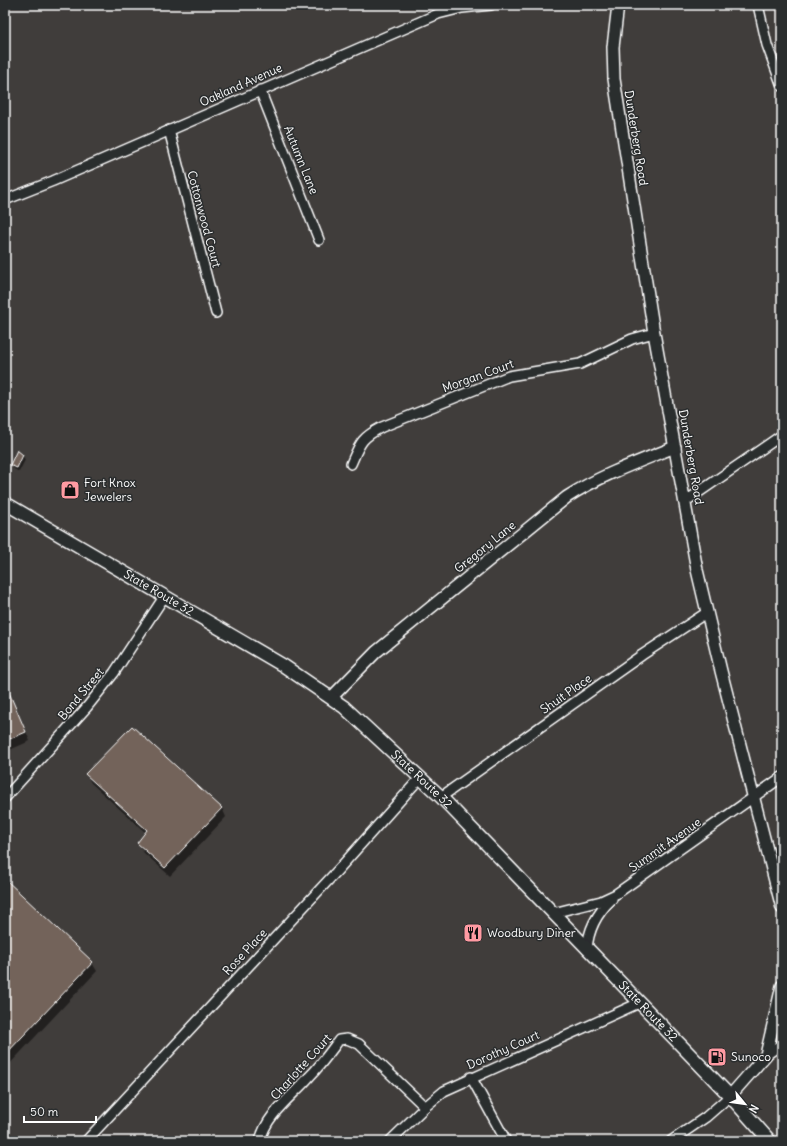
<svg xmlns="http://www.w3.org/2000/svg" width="787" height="1146" viewBox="0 0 787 1146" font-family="Delius,sans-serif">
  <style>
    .shadow { fill: #0007 }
    .building { fill: #73635a; stroke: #fff }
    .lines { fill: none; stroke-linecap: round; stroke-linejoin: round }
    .minor-casing { stroke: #fff; stroke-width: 12 }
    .tertiary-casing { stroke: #fff; stroke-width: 14 }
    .secondary-casing { stroke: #fff; stroke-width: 15 }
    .minor { stroke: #2a2d2e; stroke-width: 9 }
    .tertiary { stroke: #2a2d2e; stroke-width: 11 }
    .secondary { stroke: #2a2d2e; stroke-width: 12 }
    .labels { text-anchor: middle; stroke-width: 3; stroke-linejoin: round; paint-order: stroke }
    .street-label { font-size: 12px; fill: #fff; stroke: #2a2d2e }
    .poi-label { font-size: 12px; fill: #fff; stroke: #2a2d2e; text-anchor: start }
  </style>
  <rect width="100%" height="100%" fill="#403d3b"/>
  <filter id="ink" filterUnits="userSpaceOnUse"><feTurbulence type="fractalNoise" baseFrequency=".025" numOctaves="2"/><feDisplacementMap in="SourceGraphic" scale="8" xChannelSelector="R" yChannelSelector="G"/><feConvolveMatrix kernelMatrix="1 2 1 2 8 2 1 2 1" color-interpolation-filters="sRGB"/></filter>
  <g filter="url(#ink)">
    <!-- shadow -->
    <g class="shadow">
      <path d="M23,456L25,460L19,472L14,469L11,465Z"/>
      <path d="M5,682L30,741L5,752Z"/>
      <path d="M86,774L222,808L226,817L170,876L143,852L138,843L146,833L91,783Z"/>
      <path d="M5,880L92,963L97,971L5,1069Z"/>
    </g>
    <!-- building -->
    <g class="building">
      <path d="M17,450L23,455L17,468L10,465Z"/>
      <path d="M5,683L26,732L5,741Z"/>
      <path d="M132,726L222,808L165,868L137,843L147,830L85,774Z"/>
      <path d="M5,879L93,962L5,1055Z"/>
    </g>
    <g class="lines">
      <defs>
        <g id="minor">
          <path d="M758,5L767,45L782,86"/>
          <path d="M260,90L319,240"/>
          <path d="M169,130L216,313"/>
          <path d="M5,200L53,181L438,14L462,8L491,5"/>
          <path d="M351,464C360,443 361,438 382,427L509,376L580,364L632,339L654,333"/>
          <path d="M686,501L782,435"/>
          <path d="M441,797L642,655L706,613"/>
          <path d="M5,798L87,707L114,673L164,597"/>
          <path d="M553,913L601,901L616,894L782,777"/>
          <path d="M587,950C588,930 597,913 612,899"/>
          <path d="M766,1055L782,1044"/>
          <path d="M471,1077L506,1141"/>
          <path d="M86,1141L337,871L420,778"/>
          <path d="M260,1141C266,1114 293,1096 310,1076C321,1065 330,1052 339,1040L347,1039L359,1044L425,1107"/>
          <path d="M390,1141L425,1107L444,1091L639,1003"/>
          <path d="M671,1141L706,1117L730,1096"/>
        </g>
        <g id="tertiary">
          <path d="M618,5L613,47L614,79L654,333L697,570L721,671L782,908"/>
          <path d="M331,698L376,652L567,497C601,475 638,462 675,447"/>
          <path d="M730,1096L766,1055L782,986"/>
        </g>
        <g id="secondary">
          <path id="s1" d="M5,503L284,666L344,707L441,797L730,1096L770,1141"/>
        </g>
      </defs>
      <!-- minor casing -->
      <use href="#minor" class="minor-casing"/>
      <!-- tertiary casing -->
      <use href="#tertiary" class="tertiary-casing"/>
      <!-- secondary casing -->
      <use href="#secondary" class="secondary-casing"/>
      <!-- minor -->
      <use href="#minor" class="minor"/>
      <!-- tertiary -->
      <use href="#tertiary" class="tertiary"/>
      <!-- secondary -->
      <use href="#secondary" class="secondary"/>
    </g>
  </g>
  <!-- icons -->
  <defs>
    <symbol id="shop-square" viewBox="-11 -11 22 22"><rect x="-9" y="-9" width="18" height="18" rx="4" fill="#ff9aa2" stroke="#2a2d2e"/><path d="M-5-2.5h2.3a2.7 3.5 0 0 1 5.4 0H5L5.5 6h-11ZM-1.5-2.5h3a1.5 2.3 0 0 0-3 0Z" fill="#111"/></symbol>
    <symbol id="restaurant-square" viewBox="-11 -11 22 22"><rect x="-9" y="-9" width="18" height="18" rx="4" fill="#ff9aa2" stroke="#2a2d2e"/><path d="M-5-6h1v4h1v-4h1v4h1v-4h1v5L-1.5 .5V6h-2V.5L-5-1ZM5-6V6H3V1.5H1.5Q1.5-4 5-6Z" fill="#111"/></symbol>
    <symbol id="fuel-square" viewBox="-11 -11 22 22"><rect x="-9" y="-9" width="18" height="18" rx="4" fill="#ff9aa2" stroke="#2a2d2e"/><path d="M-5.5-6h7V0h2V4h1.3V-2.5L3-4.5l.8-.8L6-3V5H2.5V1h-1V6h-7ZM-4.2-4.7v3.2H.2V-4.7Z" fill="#111"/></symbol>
  </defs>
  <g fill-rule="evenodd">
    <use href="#shop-square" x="59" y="479" width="22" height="22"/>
    <use href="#restaurant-square" x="462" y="922" width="22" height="22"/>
    <use href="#fuel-square" x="706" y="1046" width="22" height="22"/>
  </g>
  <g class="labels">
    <!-- street labels -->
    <g class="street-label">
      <text transform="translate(241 85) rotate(-24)" y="4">Oakland Avenue</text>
      <text transform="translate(636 138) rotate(81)" y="4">Dunderberg Road</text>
      <text transform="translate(301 160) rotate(68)" y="4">Autumn Lane</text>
      <text transform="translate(204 219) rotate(75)" y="4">Cottonwood Court</text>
      <text transform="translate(478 376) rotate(-20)" y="4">Morgan Court</text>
      <text transform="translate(691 457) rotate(80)" y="4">Dunderberg Road</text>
      <text transform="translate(485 547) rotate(-39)" y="4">Gregory Lane</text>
      <text dy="4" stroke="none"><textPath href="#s1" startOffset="178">State Route 32</textPath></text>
      <text transform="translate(81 694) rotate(-50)" y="4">Bond Street</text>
      <text transform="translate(566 694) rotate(-35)" y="4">Shuit Place</text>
      <text dy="4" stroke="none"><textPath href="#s1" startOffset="502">State Route 32</textPath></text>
      <text transform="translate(665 845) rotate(-35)" y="4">Summit Avenue</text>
      <text transform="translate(245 952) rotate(-47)" y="4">Rose Place</text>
      <text dy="4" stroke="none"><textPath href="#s1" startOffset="826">State Route 32</textPath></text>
      <text transform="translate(503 1050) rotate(-24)" y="4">Dorothy Court</text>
      <text transform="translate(301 1067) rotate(-48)" y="4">Charlotte Court</text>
    </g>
    <!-- poi labels -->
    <g class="poi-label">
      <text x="84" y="487">Fort Knox<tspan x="84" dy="14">Jewelers</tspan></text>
      <text x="487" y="937">Woodbury Diner</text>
      <text x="731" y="1061">Sunoco</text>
    </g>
  </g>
  <!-- margin -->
  <rect width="787" height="1146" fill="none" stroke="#2a2d2e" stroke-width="20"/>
  <rect x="10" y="10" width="767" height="1126" fill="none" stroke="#fff" stroke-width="1.5" filter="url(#ink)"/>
  <!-- north arrow -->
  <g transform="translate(745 1104) rotate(119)" stroke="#2a2d2e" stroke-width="3" paint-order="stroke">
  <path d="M0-3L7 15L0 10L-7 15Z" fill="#ffffff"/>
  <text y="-6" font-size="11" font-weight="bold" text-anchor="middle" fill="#ffffff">N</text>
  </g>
  <!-- scale -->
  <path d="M24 1116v6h72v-6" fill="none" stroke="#ffffff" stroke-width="2"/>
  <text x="30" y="1116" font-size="12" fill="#ffffff" stroke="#2a2d2e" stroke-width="3" paint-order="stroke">50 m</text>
</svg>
